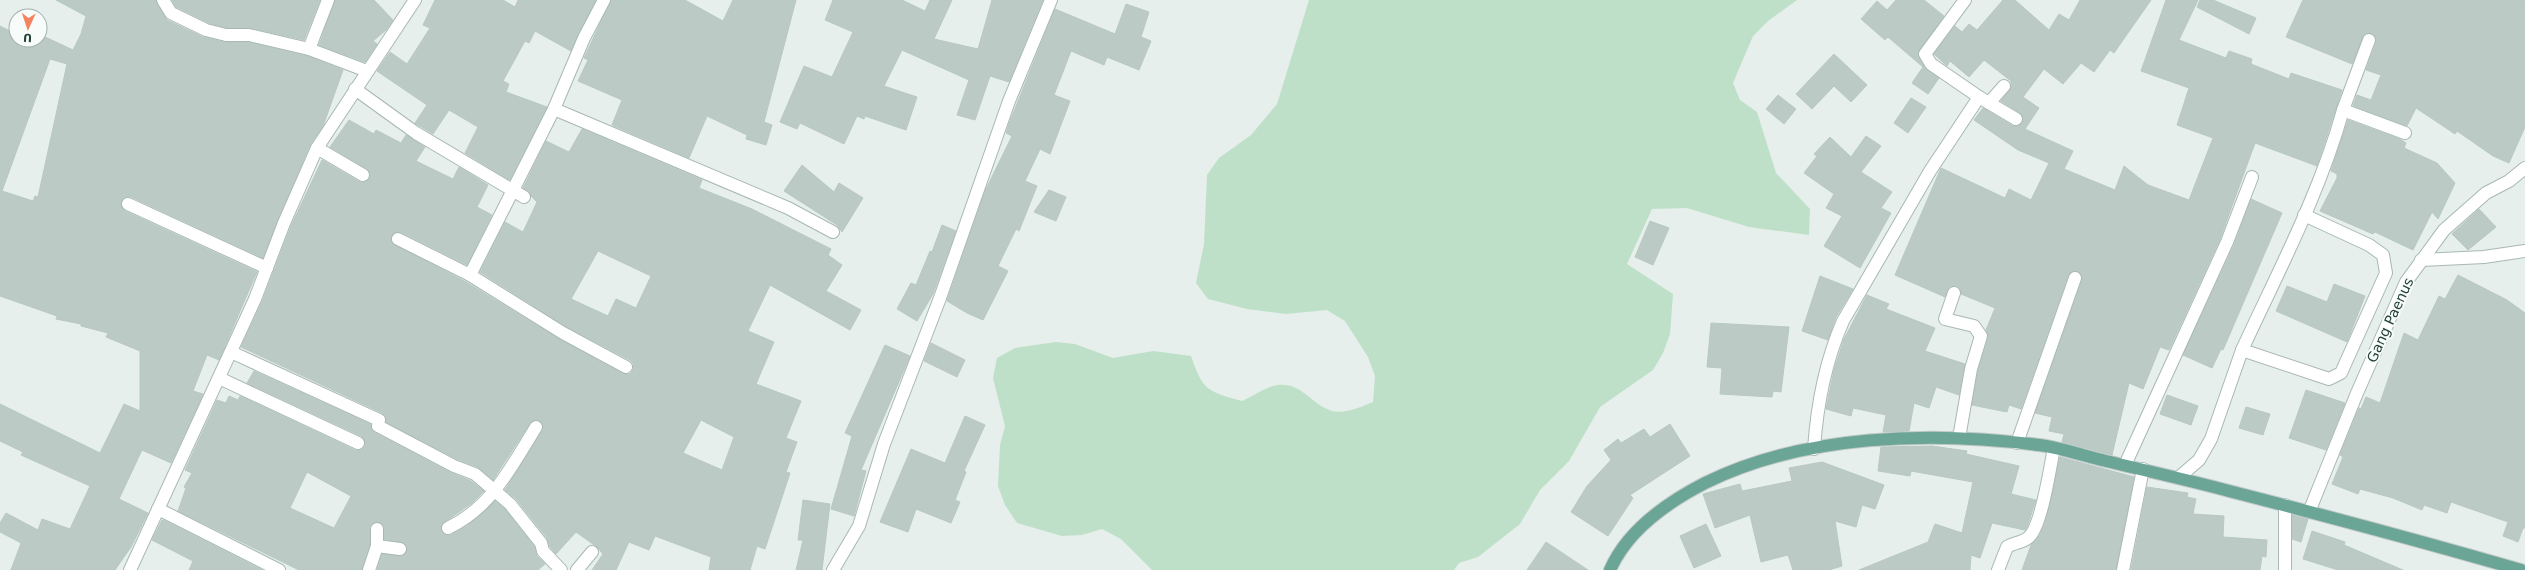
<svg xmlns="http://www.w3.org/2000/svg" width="2525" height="570" viewBox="0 0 2525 570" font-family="'DejaVu Sans',sans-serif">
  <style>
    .green { fill: #bfe0c8 }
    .building { fill: #bbcac4; stroke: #b8c9c2; fill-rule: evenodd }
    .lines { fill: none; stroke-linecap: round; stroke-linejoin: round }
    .minor-casing { stroke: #a8b8b2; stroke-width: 14 }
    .major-casing { stroke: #c2cac8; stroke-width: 14 }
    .minor { stroke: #fff; stroke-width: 12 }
    .major { stroke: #6aa596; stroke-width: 12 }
    .labels { text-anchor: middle; stroke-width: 4; stroke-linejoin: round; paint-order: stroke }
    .street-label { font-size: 14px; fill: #24423a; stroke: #f7fbf9 }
  </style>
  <rect width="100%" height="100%" fill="#e6efeb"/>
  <!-- green -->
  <path class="green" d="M1309,0H1797L1768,21L1753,36L1733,83L1740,100L1757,112L1776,173L1810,209L1809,235L1749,227L1687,208L1652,209L1627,264L1673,294L1670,334L1663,353L1653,370L1600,407L1569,461L1540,490L1520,524L1478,557L1459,563L1454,570H1152L1121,539L1102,529L1082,535L1062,536L1017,523L1005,505L998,486L1000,445L1005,426L993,378L997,358L1015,348L1056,342L1075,344L1113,358L1153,351L1191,356C1203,391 1207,391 1242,401C1252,397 1267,386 1278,385C1303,383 1310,404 1332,411C1345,414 1361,407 1373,402L1375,376L1368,357L1345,321L1327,310L1286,314L1247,309L1208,299L1196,283L1204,244L1207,175L1219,158L1251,135L1277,104Z"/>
  <!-- building -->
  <g class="building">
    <path d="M56,0H156L167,20L203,37L224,42H248L307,56L343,70L323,126L310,145L263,258L131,197L124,198L121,201L122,208L125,211L257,272L219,360L207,355L193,391L203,394L171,463L142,450L119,499L148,513L131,547L115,570H11L21,543L0,532V523L6,513L38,530L42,519L70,529L90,486L21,455L23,452L0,441V404L100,453L124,404L140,411V351L106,337L108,333L81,326V324L56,319L57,316L0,296V26L16,34V40H30L37,43L41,35L73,50L81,34L86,16ZM50,59L67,64L38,197L35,196L33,201L2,191Z"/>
    <path d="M172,0H320L304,40L251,28H227L209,23L176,7Z"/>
    <path d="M335,0H374L393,20L386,30L373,41L377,44L365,62L319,45Z"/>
    <path d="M435,0H503L515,7L518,0H596L571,51L535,31L529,43L525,41L503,81L509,84L506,92L547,107L510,180L465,153L478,127L449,110L433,134L415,123L427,105L377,71L390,52L407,64L430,28L423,25Z"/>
    <path d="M611,0H685L723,21L733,0H796L764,122L772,125L766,145L746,139L747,135L707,116L689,158L612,125L622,100L578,81L588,60L584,58Z"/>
    <path d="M833,0H902L925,11L930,0H952L934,39L978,49L992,0H1043L1009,82L990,76L975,120L957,115L969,80L902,50L884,86L917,97L906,130L865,116L864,119L857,116L844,144L800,123L797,129L780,122L804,66L832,77L853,32L825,20Z"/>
    <path d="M1896,0H1924L1944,16L1918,53L1925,68L1939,78L1928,94L1912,83L1923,67L1888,37L1885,40L1861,19L1877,1L1887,10Z"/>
    <path d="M2003,0H2015L2049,30L2059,14L2069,20L2080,0H2151L2114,53L2110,50L2094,72L2081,63L2063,84L2044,69L2023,97L2039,108L2025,129L2073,151L2064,169L2115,190L2124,166L2148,185L2189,200L2213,138L2177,125L2189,88L2141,71L2166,0H2198L2179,40L2226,58L2229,51L2252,59L2251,64L2289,79L2291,73L2342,90L2317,166L2255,143L2220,239L2169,350L2160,347L2143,389L2129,383L2112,455L2062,442L2064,434L2049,431L2052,417L2035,413L2082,280L2080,273L2073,271L2068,276L2021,409L2009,405L2007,412L1972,405L1978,371L1988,338L1986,330L1995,308L1961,294L1960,288L1956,286L1949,288L1945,297L1895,275L1941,168L2005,198L2009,189L2031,200L2049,163L2018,150L1974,120L1983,108L2013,126L2022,123L2023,119L2020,113L2001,101L2011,88V81L1984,60L1969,77L1950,61L1947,66L1934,54L1955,26L1962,32L1969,24L1977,30Z"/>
    <path d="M2200,0H2213L2256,18L2249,34L2197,7Z"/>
    <path d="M2303,0H2525V127L2509,163L2493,156L2457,131L2455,134L2416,108L2407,126L2353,106L2357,95L2371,100L2381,75L2366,70L2376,43L2375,36L2371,33L2364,35L2352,64L2286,37Z"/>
    <path d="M1126,4L1149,12L1141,37L1151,41L1139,70L1107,57L1104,65L1071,51L1054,95L1070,101L1050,154L1040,149L1025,181L1037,186L1019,231L1016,229L998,266L1008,271L983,320L967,313L947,301L985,191L1012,136L1006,133L1010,121L1055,9L1115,34Z"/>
    <path d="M1834,54L1867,85L1851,102L1834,86L1812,109L1796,94Z"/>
    <path d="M1778,95L1796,109L1784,124L1766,109Z"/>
    <path d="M1911,98L1926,107L1908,133L1894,123Z"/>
    <path d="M349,120L374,134L376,130L401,143L406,135L425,147L416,161L453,179L459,167L488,185L477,207L492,215L467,265L401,232L392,235V243L466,282L559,339L623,374H630L633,370V363L630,360L567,327L480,272L505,222L523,232L537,202L523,188L546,141L569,152L582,129L702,180L699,188L752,209L831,249L828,255L842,265L826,291L861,310L850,330L770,285L748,331L774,342L756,384L801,401L786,438L797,442L786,472L790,473L765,549L757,546L750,570H709L711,557L655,536L649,550L629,542L616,570H592L603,554L597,547L576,532L556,554L550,547L547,538L516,499L505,490L542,431L543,427L540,421L536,420L530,423L493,480L478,467L457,459L386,422L382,413L241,347L262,302L291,226L322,160L360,182H366L370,178L367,169L330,147ZM598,251L651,276L636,308L616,299L608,316L571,299ZM701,420L734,437L722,470L683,453Z"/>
    <path d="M2348,120L2400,139L2406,143L2404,148L2437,163L2455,183L2438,219L2432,212L2413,250L2375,232L2373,234L2320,211L2337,178V174L2331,171Z"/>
    <path d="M1866,136L1881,146L1861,172L1892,192L1881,208L1891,213L1860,268L1824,246L1842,216L1826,208L1834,194L1804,173L1817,156L1814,154L1830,137L1851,157Z"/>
    <path d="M802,165L834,192L839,183L863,198L842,232L837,225L784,191Z"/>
    <path d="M1049,190L1066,197L1056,221L1034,212Z"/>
    <path d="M2251,199L2282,213L2223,350L2221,349L2212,368L2183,355L2234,245Z"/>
    <path d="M2479,209L2496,227L2468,250L2452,234Z"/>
    <path d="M1650,221L1669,228L1653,265L1635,257Z"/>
    <path d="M942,225L956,231L933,294L917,321L897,309L911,283L916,285L930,251L932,252Z"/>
    <path d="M2458,275L2507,300L2525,313V528H2523L2518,542L2503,536L2508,522L2451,502L2447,513L2424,505L2422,510L2393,498L2360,489L2358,494L2332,484L2343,457L2340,455L2359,408L2361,409L2366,397L2380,403L2404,333L2418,340L2439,296L2445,299Z"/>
    <path d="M1820,276L1853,289L1836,317L1828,340L1802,331Z"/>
    <path d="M2334,284L2365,296L2347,342L2276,311L2287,286L2327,302Z"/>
    <path d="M1867,295L1889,304L1886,309L1935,328L1925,351L1965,364L1959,395L1936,387L1929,408L1914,403L1909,431L1883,432L1886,415L1853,408L1851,416L1826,409L1834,370L1844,339Z"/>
    <path d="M1711,323L1789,327L1781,392L1773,391L1772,397L1720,394L1722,368L1707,367Z"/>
    <path d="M931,343L965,360L957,377L924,361Z"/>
    <path d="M885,345L910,356L861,470L866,471L854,516L831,509L852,436L845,433Z"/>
    <path d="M254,371L371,424L375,433L451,473L471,481L484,491L472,503L442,524L441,528L444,534L451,535L467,526L495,501L505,509L534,546L537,556L545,564L538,570H377L382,554L402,556L407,550L404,543L384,539V526L377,522L370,526V545L362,570H299L178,511L186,488L184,487L192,473L185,470L217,400L226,403L229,396L238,400L240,396L355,450H359L365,447V442L361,436L247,383ZM307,472L351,496L334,528L290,508Z"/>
    <path d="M2306,390L2345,403L2326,450L2289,438Z"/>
    <path d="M2167,395L2198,406L2191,425L2160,414Z"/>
    <path d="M2246,407L2270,414L2263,435L2239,428Z"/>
    <path d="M965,416L985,425L964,471L966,472L955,500L960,502L951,523L916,509L908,532L880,522L911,449L945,463Z"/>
    <path d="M1670,424L1690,456L1630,495L1633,498L1608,536L1571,512L1587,486L1611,460L1604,450L1618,439L1621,443L1644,429L1650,437Z"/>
    <path d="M1932,446L1967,451L1966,454L2019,466L2011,494L2036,500L2027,527L2025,530L1992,523L1980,558L1971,555L1970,570H1859L1928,542L1935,524L1962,533L1973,482L1911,471L1910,476L1878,471L1881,447Z"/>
    <path d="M2060,457L2134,477L2116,570H2022L2031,545L2040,535L2045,523Z"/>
    <path d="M1822,462L1884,485L1875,509L1862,505L1856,527L1835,521L1842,566L1829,570H1793L1788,555L1761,562L1750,515L1715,528L1703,494L1740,484L1742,491L1792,481L1789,468Z"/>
    <path d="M2147,487L2188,493L2187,497L2196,499L2193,514L2224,516L2223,537L2267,540L2266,557L2262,556L2260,570H2131Z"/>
    <path d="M803,500L830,504L822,570H796L803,540H798Z"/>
    <path d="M2292,515L2308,519L2301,542L2292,539Z"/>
    <path d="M162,520L165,521L262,570H189L193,561L152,540Z"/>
    <path d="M1706,524L1721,556L1694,568L1680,536Z"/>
    <path d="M2312,531L2345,542L2344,545L2403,570H2338L2303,559Z"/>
    <path d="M1546,542L1588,570H1527Z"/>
  </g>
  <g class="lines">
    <defs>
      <g id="minor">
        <path d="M163,0L171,13L206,30L226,35H249L309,49L367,71"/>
        <path d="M604,0L584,38L554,109L470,275L563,333L626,367"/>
        <path d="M309,49L328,0"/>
        <path d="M355,89L416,133L524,197"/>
        <path d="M1979,97L2016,119"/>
        <path d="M1989,103L2004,86"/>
        <path d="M554,109L788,208L833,232"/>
        <path d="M2343,110L2369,40"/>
        <path d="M317,148L363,175"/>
        <path d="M128,204L267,268"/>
        <path d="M398,239L470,275"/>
        <path d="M2421,260L2484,257L2525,251"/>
        <path d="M1954,293L1945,319L1974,326L1981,336L1971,369L1959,438"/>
        <path d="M2242,350C2278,272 2320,193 2343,110L2405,133"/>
        <path d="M231,352L379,420L378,426L454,466L475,474L510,504L541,543L543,551L561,570"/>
        <path d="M219,378L358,443"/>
        <path d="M2017,443L2075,278"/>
        <path d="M1814,449C1817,405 1825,362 1843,321L1930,171L1979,97L1931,64L1925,54L1965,0"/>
        <path d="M2125,465L2227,242L2252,177"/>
        <path d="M2178,478L2199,460L2211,439L2242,350L2329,379L2341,373L2386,273L2383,255L2369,245L2304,215"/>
        <path d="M2285,505V570"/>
        <path d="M158,509L279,570"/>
        <path d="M2309,512L2357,393L2406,282L2444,230L2486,193L2509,181L2525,168"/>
        <path d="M448,528C492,507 511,467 536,427"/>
        <path d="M377,529V546"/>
        <path d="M130,570L255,299L284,223L317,148L415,0"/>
        <path d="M369,570L377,546L400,549"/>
        <path d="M577,570L592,552"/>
        <path d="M833,570L859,526L884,444L940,298L1009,101L1051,0"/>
        <path d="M1998,570L2007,547C2014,542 2023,543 2029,537C2042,525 2050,467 2054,448"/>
        <path d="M2123,570L2143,469"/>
      </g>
      <path id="major" d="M1610,570C1627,531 1668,502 1705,483C1804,434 1932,431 2039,445C2062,448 2084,456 2106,461C2147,471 2188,480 2229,491C2327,516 2424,542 2521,570"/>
    </defs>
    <!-- minor casing -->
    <use href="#minor" class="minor-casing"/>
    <!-- major casing -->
    <use href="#major" class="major-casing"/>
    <!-- minor -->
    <use href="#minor" class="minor"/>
    <!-- major -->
    <use href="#major" class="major"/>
  </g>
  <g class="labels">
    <!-- street labels -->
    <g class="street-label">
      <text transform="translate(2390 320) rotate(-65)" y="5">Gang Paenus</text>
    </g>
  </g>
  <!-- north arrow -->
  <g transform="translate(28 28) rotate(183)"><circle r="19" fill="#f7fbf9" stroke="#a3b1ad"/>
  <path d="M0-3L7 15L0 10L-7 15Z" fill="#f4845f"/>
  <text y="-6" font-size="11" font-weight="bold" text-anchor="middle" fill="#24423a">U</text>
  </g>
</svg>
